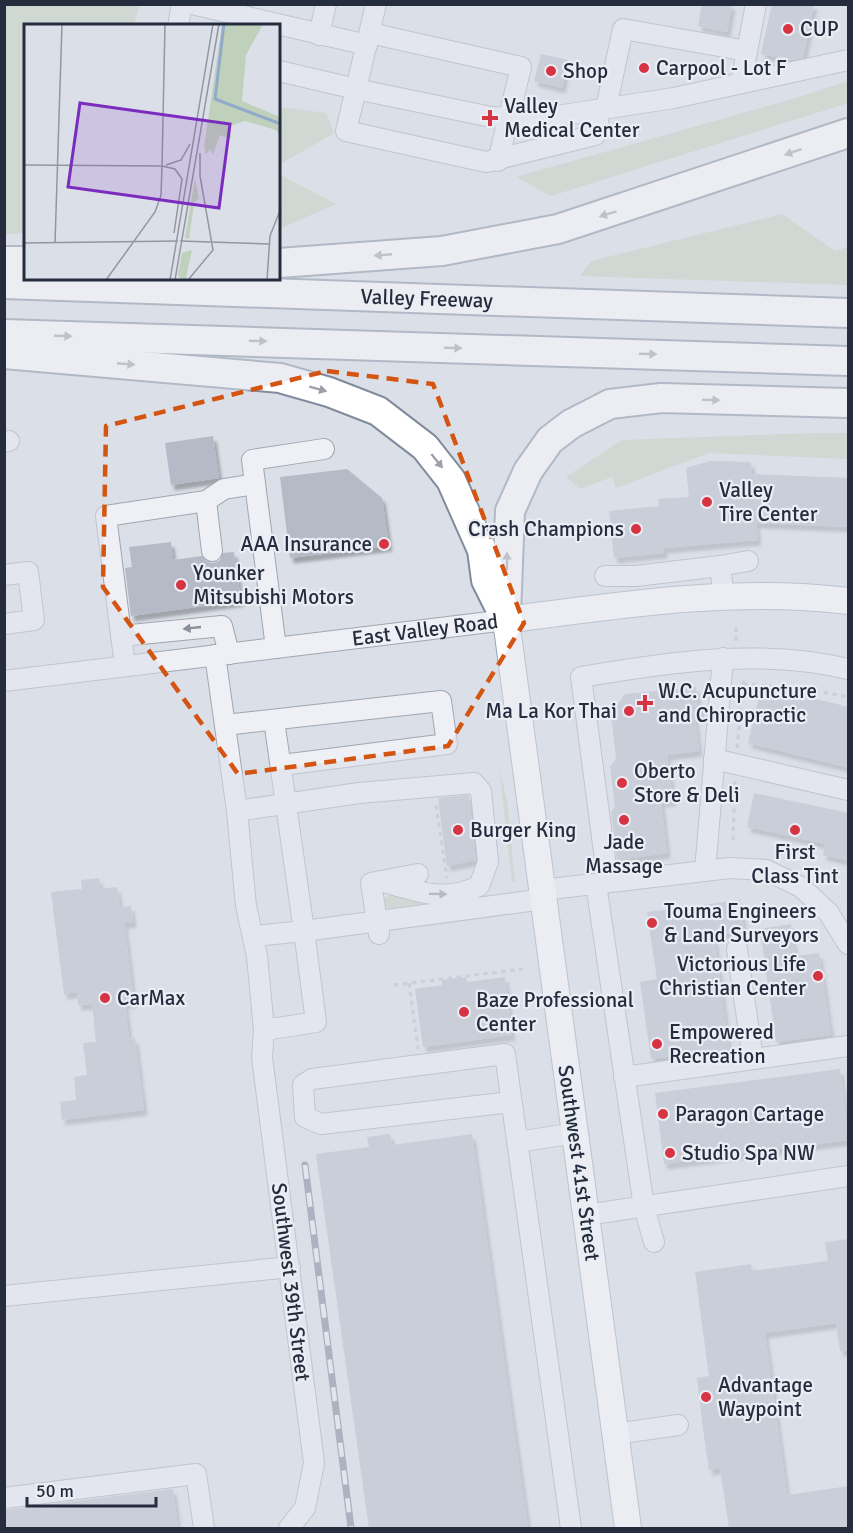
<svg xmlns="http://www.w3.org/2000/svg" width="853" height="1533" viewBox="0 0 853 1533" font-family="Signika,sans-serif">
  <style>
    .green { fill: #c0d1bb }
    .building { fill: #b5bac7; filter: url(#shadow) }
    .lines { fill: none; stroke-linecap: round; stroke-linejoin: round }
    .minor-casing { stroke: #a0a6b1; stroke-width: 22 }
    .major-casing { stroke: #99a2b3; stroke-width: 28 }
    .highway-casing { stroke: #818b9e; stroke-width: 32 }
    .path { stroke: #b9bdc5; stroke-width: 3; stroke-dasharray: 4.5 4.5; stroke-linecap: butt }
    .minor { stroke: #eef0f5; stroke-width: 20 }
    .major { stroke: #fff; stroke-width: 26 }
    .highway { stroke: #fff; stroke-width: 28 }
    .rail-casing { stroke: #737d91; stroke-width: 7 }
    .rail { stroke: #eaeef4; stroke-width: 4.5; stroke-dasharray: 14; stroke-linecap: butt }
    .oneway { fill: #9ca0a8 }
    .oneway2 { fill: #898e99 }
    .marked { fill: none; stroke: #d45411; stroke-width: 4.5; stroke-dasharray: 12 8; stroke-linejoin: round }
    .poi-dot { fill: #d73443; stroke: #eaeef4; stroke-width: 2 }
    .labels { text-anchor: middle; stroke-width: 4.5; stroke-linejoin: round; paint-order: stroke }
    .poi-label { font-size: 21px; fill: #242c3d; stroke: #eaeef4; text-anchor: start }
    .street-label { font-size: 21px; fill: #242c3d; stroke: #eaeef4 }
    .inset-river { fill: none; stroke: #92aaca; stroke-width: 3 }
    .inset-road { fill: none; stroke: #9297a3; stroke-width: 1.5 }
    .view { fill: #7b2cbf; fill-opacity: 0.15; stroke: #7b2cbf; stroke-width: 3 }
    .inset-edge { fill: none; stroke: #242c3d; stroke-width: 3 }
  </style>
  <defs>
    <filter id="shadow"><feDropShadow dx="3.5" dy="5.5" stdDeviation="1.5" flood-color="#0004"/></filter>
  </defs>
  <rect width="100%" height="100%" fill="#dbdfe7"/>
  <!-- green -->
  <g class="green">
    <path d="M5,4L139,5L134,25L26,26L25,234H5Z"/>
    <path d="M848,81V103L551,196L516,177L796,98Z"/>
    <path d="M279,107L326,113L334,133L279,165Z"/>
    <path d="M279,174L336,204L279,229Z"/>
    <path d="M782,214L835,251L848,247V285L580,276L591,261Z"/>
    <path d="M814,433H848V459L709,453L616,488L612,477L580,489L566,477L622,440Z"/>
    <path d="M499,767L507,801L515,882L512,881Z"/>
    <path d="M391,894L445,903L392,909L387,907L382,900Z"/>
  </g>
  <!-- building -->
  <g class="building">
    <path d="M702,4H732L727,32L698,26Z"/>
    <path d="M772,4H814L803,58L791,60L761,54Z"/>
    <path d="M541,54L568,60L562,88L534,81Z"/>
    <path d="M213,436L219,478L171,485L165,443Z"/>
    <path d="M710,461L751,462L752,474L849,478V527L756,523L758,540L664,548V553L614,558L609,511L659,506L658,499L689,497L686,468Z"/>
    <path d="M347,469L382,498L389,546L290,558L280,477Z"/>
    <path d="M171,542L173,560L202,556L207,562L214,563L220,560L223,553L234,552L241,601L131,616L125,568L132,567L129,547Z"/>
    <path d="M696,687L698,704L703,708L695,717L699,751L667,755L673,800L661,802L667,853L617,860L611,812L615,807L610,766L616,759L611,713L625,694Z"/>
    <path d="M774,689L849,707V768L748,743L759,697L771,700Z"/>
    <path d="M754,793L849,813V861L823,855L825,844L747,827Z"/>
    <path d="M469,795L476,860L447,866L438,798Z"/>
    <path d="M99,878L100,889L117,887L120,907L131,906L133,922L124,923L134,1002L125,1003L129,1039L135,1038L144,1110L62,1120L60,1102L76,1100L74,1077L87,1075L83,1043L96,1042L92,1004L78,1005L77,992L64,994L51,892L82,889L81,880Z"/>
    <path d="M740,900L744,931L714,935L729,1049L651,1059L640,982L657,979L647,912Z"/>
    <path d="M791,924L795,956L819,953L831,1035L776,1042L760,929Z"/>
    <path d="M466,977L467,982L505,977L512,1035L423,1047L415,989L442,985V980Z"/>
    <path d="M840,1069L849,1140L664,1164L655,1093Z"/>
    <path d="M390,1134L392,1145L472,1134L528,1528H369L316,1154L369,1147L367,1137Z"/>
    <path d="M849,1239V1350L840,1351L836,1323L765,1333L787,1495L849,1486V1528H729L720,1468L709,1470L704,1436L697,1378L709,1376L695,1272L751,1264L752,1271L828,1261L825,1242Z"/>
    <path d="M173,1489L178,1528H4V1510Z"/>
  </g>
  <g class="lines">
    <defs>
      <g id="minor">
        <path d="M192,4L367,45"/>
        <path d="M376,4L356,89L491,117L537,119L674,98L848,60"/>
        <path d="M178,26L182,4"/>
        <path d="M370,33L521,67L498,161"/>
        <path d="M319,35L326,4"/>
        <path d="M279,71L356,89L346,131L486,162L595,135L599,131L597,110"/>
        <path d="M741,83L756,4"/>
        <path d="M606,108L623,29L747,51"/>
        <path d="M4,442L9,441"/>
        <path d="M206,501L212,551"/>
        <path d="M720,566L748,561"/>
        <path d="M4,575L28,572L34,620L4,624"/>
        <path d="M605,576H636L720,566L724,598"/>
        <path d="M121,636L222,626L229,654"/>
        <path d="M276,648L252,460L324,449"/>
        <path d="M215,655L237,811L246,906L257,956L264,1030L262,1057L314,1463L305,1508L289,1528"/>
        <path d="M125,666L106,516L206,501L224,489L255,484"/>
        <path id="s1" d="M4,681L506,620"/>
        <path d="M225,725L441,701L447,744L282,765"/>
        <path d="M714,759L848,790"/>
        <path d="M237,811L359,793L474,783L481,791L488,862L479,886C445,903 415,891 381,881"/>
        <path d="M705,871L723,658"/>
        <path d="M608,882L581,677C670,662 759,648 848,669"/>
        <path d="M596,884L644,1207L654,1242"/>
        <path d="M542,890L730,868L766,870L801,887L828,912L848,944"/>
        <path d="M379,934L371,883L418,874"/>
        <path d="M254,936L304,931L274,720"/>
        <path d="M737,949L753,1059"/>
        <path d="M264,1030L316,1022L304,931L544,899"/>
        <path d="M624,1077L848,1046"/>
        <path d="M511,1102L321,1124L305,1117L303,1085L312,1079L505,1054L571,1528"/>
        <path d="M518,1142L575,1133"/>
        <path d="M586,1215L848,1176"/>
        <path d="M4,1296L290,1267"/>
        <path d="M615,1434L678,1425"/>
        <path d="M4,1498L196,1474L204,1528"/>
      </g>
      <path id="major" d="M628,1528L506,620C619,605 734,587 848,601"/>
      <g id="highway">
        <path d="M4,261H26"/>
        <path d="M279,263L442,251L558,229L848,133"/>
        <path id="s2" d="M4,284L848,313"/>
        <path d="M4,334L848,361"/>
        <path d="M4,354L280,378L329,392L378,411L425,447L451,480L482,550L486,580L506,620"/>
        <path d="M506,615L510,511L528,471L550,440L571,424L610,404L661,398L848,403"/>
      </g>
    </defs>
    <!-- minor casing -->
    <use href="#minor" class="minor-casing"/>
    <!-- major casing -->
    <use href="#major" class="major-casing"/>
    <!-- highway casing -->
    <use href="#highway" class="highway-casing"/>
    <!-- path -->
    <g class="path">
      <path d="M736,641V625"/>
      <path d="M743,684L807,689L848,697"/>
      <path d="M737,748L744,677"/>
      <path d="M436,805L447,878"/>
      <path d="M733,840L735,781"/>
      <path d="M409,983L418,1049"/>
      <path d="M394,985L523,969"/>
    </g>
    <!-- minor -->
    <use href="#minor" class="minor"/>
    <!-- major -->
    <use href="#major" class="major"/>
    <!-- highway -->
    <use href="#highway" class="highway"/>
    <defs>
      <path id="rail" d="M305,1165L351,1528"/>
    </defs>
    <!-- rail casing -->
    <use href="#rail" class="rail-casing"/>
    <!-- rail -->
    <use href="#rail" class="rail"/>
  </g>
  <!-- one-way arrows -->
  <defs><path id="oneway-solid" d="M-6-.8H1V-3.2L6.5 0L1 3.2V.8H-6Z" transform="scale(1.5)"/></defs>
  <g class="oneway">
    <use href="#oneway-solid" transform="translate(793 152) rotate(161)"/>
    <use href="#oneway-solid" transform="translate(608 214) rotate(163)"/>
    <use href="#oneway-solid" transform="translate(383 255) rotate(175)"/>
    <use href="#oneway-solid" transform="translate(63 336) rotate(2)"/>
    <use href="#oneway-solid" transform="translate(258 341) rotate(2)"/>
    <use href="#oneway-solid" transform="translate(453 348) rotate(2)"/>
    <use href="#oneway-solid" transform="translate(648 354) rotate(2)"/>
    <use href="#oneway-solid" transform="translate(126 364) rotate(5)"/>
    <use href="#oneway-solid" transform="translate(318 389) rotate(15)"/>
    <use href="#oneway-solid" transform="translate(711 400) rotate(1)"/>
    <use href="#oneway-solid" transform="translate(437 461) rotate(51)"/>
    <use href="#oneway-solid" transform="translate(507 561) rotate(-90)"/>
  </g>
  <g class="oneway2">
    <use href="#oneway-solid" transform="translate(192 628) rotate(174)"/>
    <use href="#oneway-solid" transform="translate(438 894) rotate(1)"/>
  </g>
  <!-- marked area -->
  <path d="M0 0H853V1533H0ZM327,371L433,384L524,623L448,746L238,774L103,587L106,426Z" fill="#dbdfe7" fill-opacity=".55" fill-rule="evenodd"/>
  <path class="marked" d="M327,371L433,384L524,623L448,746L238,774L103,587L106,426Z"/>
  <!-- markers -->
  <g class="poi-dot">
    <circle cx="788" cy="29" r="6"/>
    <circle cx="644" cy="68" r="6"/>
    <circle cx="551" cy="71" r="6"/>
    <path d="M487 109h6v6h6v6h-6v6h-6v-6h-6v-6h6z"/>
    <circle cx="707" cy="502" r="6"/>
    <circle cx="636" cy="529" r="6"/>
    <circle cx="384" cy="544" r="6"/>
    <circle cx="181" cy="585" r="6"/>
    <path d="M642 694h6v6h6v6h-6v6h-6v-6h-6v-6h6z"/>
    <circle cx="629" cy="711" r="6"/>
    <circle cx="622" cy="783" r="6"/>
    <circle cx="624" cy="820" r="6"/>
    <circle cx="458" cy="830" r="6"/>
    <circle cx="795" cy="830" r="6"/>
    <circle cx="652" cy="923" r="6"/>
    <circle cx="818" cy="976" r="6"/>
    <circle cx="105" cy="998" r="6"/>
    <circle cx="464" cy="1012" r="6"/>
    <circle cx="657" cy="1044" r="6"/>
    <circle cx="663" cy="1114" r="6"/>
    <circle cx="670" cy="1153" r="6"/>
    <circle cx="706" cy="1397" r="6"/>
  </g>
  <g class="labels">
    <!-- poi labels -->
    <g class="poi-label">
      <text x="800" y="36">CUP</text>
      <text x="656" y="75">Carpool - Lot F</text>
      <text x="563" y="78">Shop</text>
      <text x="504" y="113">Valley<tspan x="504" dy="24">Medical Center</tspan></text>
      <text x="719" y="497">Valley<tspan x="719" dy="24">Tire Center</tspan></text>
      <text x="624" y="536" text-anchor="end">Crash Champions</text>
      <text x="372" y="551" text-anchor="end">AAA Insurance</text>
      <text x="193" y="580">Younker<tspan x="193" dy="24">Mitsubishi Motors</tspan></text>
      <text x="658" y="698">W.C. Acupuncture<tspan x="658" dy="24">and Chiropractic</tspan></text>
      <text x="617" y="718" text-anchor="end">Ma La Kor Thai</text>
      <text x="634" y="778">Oberto<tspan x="634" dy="24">Store &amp; Deli</tspan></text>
      <text x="470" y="837">Burger King</text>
      <text x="624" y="849" text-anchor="middle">Jade<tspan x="624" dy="24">Massage</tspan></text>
      <text x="795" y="859" text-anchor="middle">First<tspan x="795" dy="24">Class Tint</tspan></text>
      <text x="664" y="918">Touma Engineers<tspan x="664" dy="24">&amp; Land Surveyors</tspan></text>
      <text x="806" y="971" text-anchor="end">Victorious Life<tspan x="806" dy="24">Christian Center</tspan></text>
      <text x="117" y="1005">CarMax</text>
      <text x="476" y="1007">Baze Professional<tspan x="476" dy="24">Center</tspan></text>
      <text x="669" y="1039">Empowered<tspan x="669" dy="24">Recreation</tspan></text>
      <text x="675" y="1121">Paragon Cartage</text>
      <text x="682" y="1160">Studio Spa NW</text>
      <text x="718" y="1392">Advantage<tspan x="718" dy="24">Waypoint</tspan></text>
    </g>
    <!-- street labels -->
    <g class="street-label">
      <text dy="7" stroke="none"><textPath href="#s2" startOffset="423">Valley Freeway</textPath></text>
      <text dy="7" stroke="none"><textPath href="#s1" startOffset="424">East Valley Road</textPath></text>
      <text transform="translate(579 1163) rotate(82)" y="7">Southwest 41st Street</text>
      <text transform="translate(291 1282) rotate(83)" y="7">Southwest 39th Street</text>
    </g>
  </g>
  <!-- overview -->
  <g transform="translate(24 24)">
    <rect width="256" height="256" fill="#dbdfe7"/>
    <path d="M198,0H239L222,31L218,77L256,93V112L252,106L221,97L206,102L207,115L196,111L189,131L186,125L182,131L180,123ZM171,154L175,174L170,179L165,215L161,214ZM168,226L162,254L158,256L154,251L158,229Z" fill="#c0d1bb"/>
    <path class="inset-river" d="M200,0L191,75L257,100"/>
    <path class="inset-road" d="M0,141L138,142L137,171L131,188L82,256M142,141L157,136L166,120M138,142L141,0M138,142L151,145L158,155L150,209M156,217L245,220M0,219L154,217M31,219L38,0M146,256L189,0M151,256L195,0M164,256L189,226L176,152V129M243,256L246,212L257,184"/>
    <path class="view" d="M56,79L206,100L195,184L44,163Z"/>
    <rect width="256" height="256" class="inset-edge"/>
  </g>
  <!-- border -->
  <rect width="853" height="1533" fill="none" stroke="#242c3d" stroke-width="12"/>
  <!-- scale -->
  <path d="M27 1497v9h129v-9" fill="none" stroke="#242c3d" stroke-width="3"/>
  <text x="36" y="1497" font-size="18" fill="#242c3d" stroke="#eaeef4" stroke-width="4.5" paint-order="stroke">50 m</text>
</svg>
